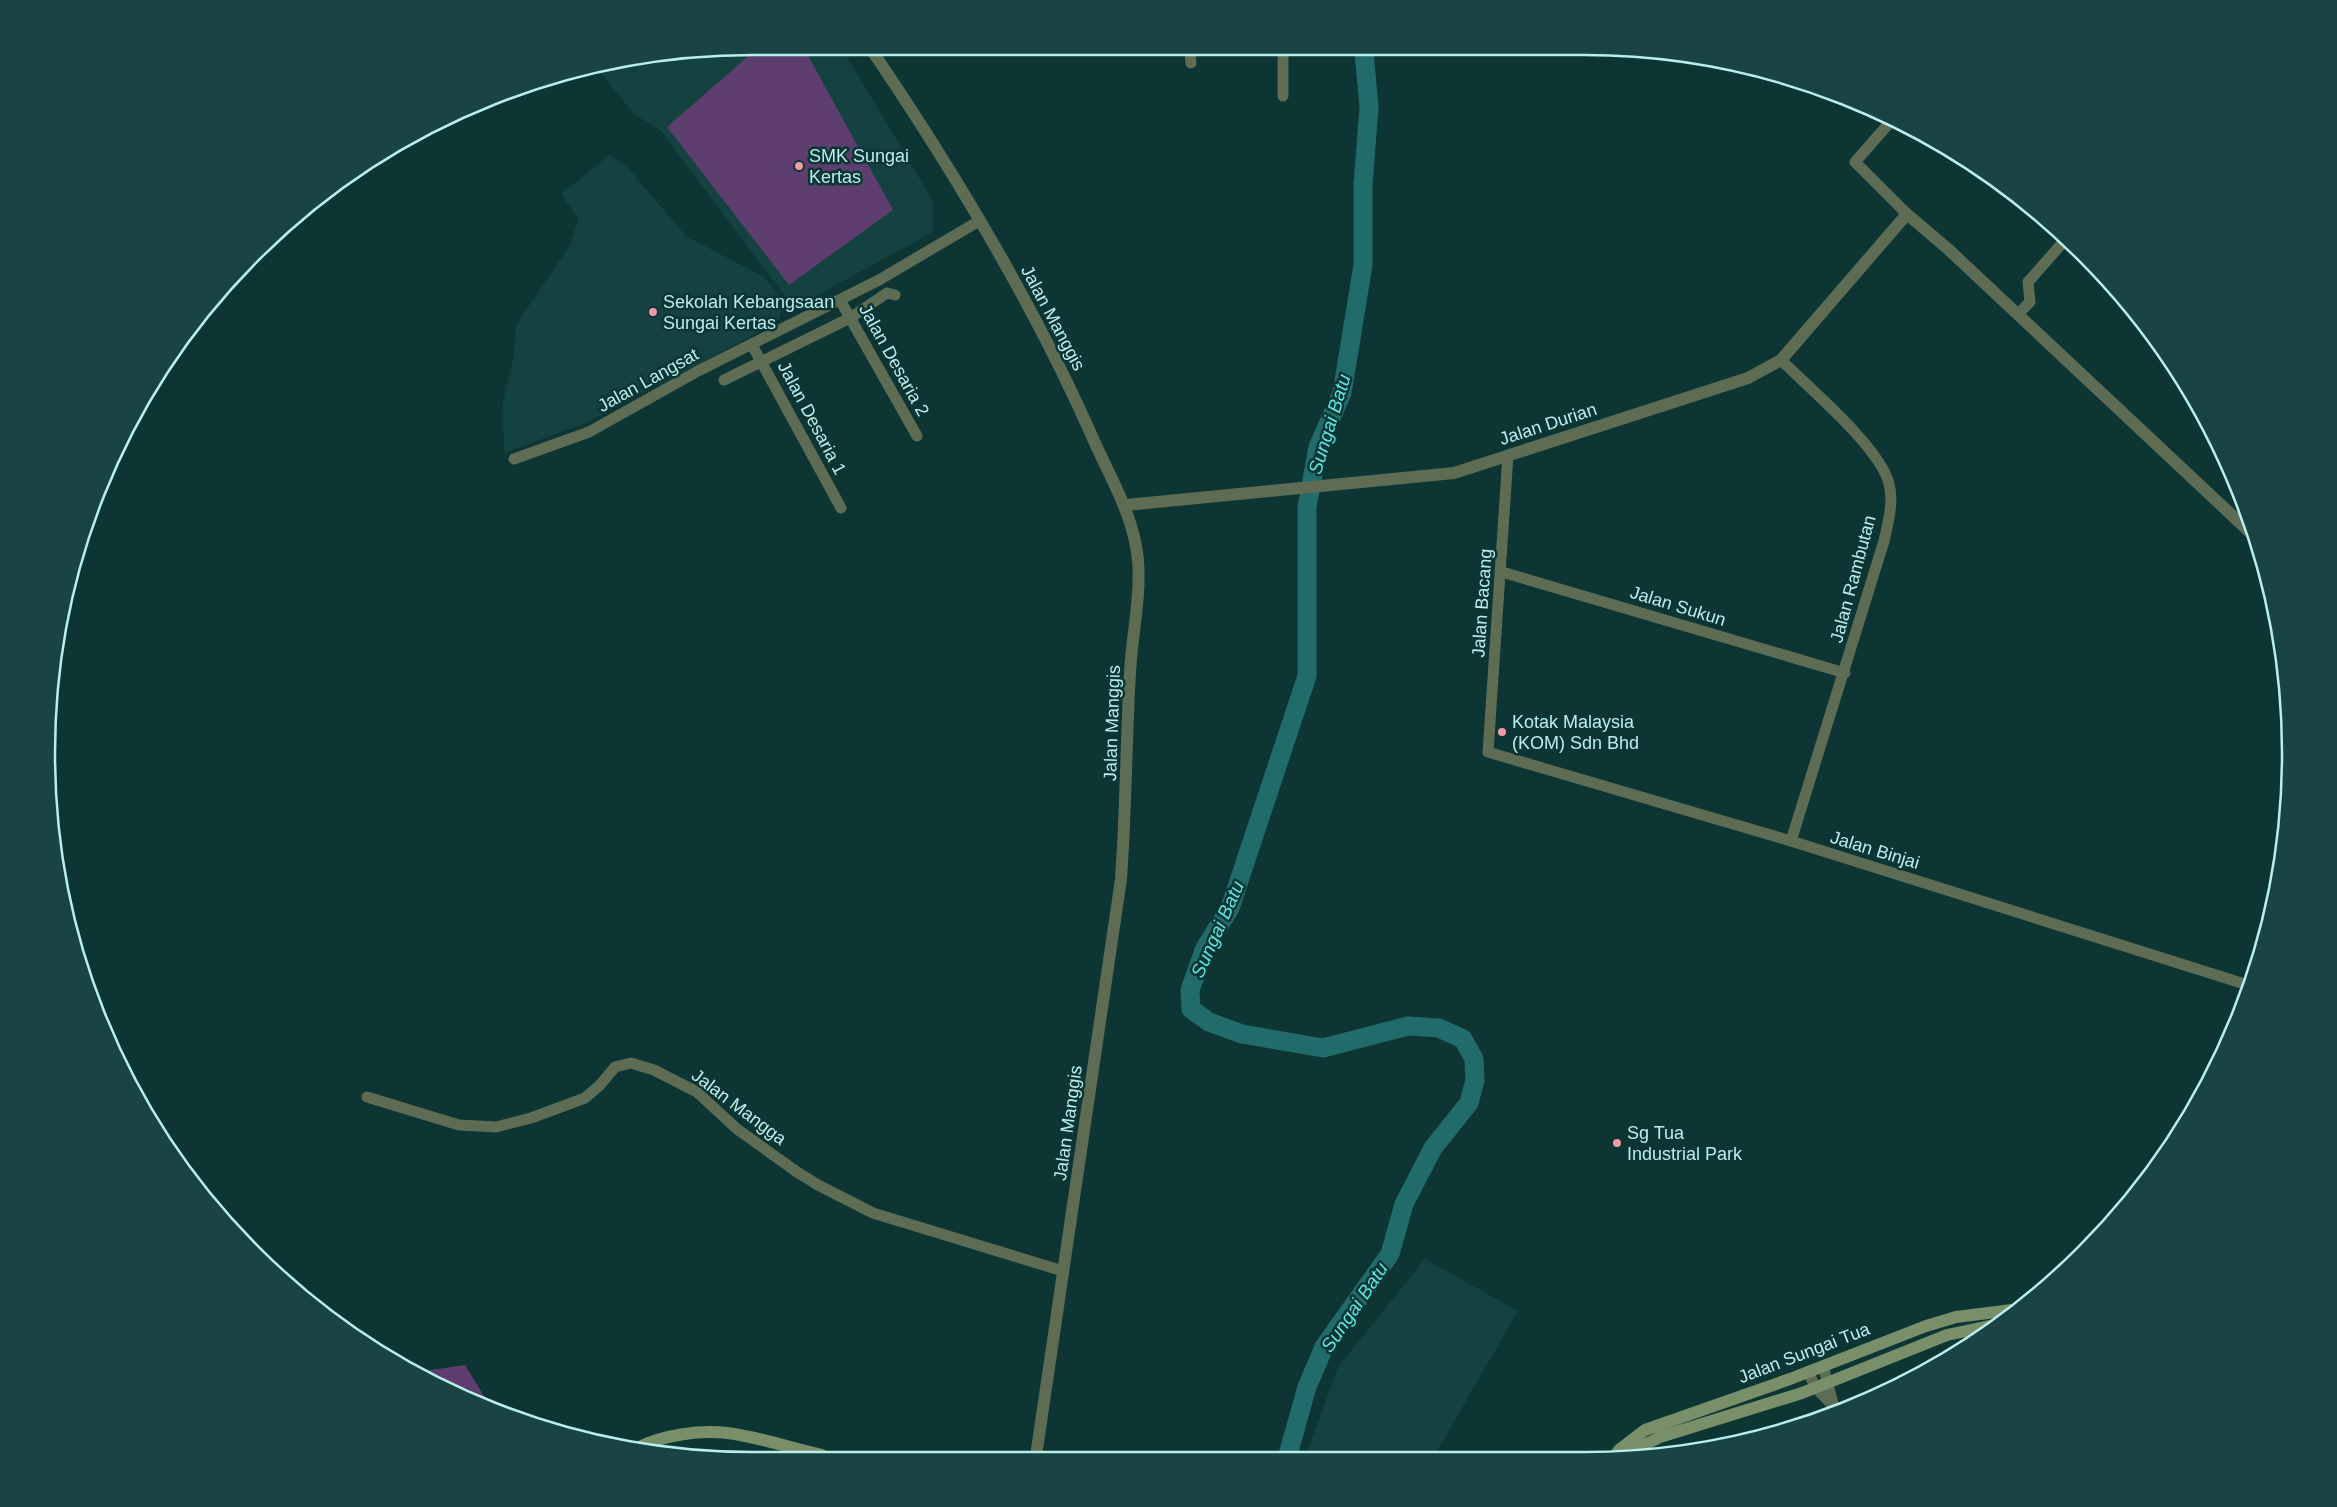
<svg xmlns="http://www.w3.org/2000/svg" width="2337" height="1507" viewBox="0 0 2337 1507" font-family="Arial,sans-serif">
  <style>
    .built { fill: #144241 }
    .green { fill: #5d3e6e }
    .lines { fill: none; stroke-linecap: round; stroke-linejoin: round }
    .river { stroke: #216c6a; stroke-width: 19 }
    .minor { stroke: #5e6c54; stroke-width: 11 }
    .tertiary { stroke: #5e6c54; stroke-width: 12 }
    .secondary { stroke: #798f69; stroke-width: 12 }
    .poi-dot { fill: #f49aa4; stroke: #0c3534; stroke-width: 2 }
    .labels { text-anchor: middle; stroke-width: 5; stroke-linejoin: round; paint-order: stroke }
    .poi-label { font-size: 18px; fill: #b8eeeb; stroke: #0c3534; text-anchor: start }
    .street-label { font-size: 18px; fill: #b8eeeb; stroke: #0c3534 }
    .water-label { font-size: 19px; font-style: italic; fill: #5be6e3; stroke: #0c3534 }
    .rim { fill: none; stroke: #b8eeeb; stroke-width: 2.5 }
  </style>
  <rect width="100%" height="100%" fill="#0c3534"/>
  <!-- built -->
  <g class="built">
    <path d="M661,52H844L933,201V232L794,308L660,130L634,114L596,67Z"/>
    <path d="M610,155L628,168L687,237L763,276L784,301L778,322L586,423L504,453L503,401L513,361L516,325L571,244L578,218L561,194Z"/>
    <path d="M1425,1259L1518,1311L1433,1458H1305L1338,1367Z"/>
  </g>
  <!-- green -->
  <g class="green">
    <path d="M753,52H806L893,210L789,285L667,127Z"/>
    <path d="M465,1365L492,1409L483,1407L417,1372Z"/>
  </g>
  <g class="lines">
    <!-- river -->
    <path class="river" d="M1287,1458L1307,1387L1324,1347L1390,1254L1404,1204L1433,1148L1469,1103L1475,1080L1474,1059L1463,1039L1439,1028L1408,1026L1323,1048L1242,1034L1209,1022L1191,1009L1190,990L1205,948L1230,908L1307,676V507L1318,447L1342,393L1363,265V185L1369,107L1364,52"/>
    <!-- minor -->
    <g class="minor">
      <path d="M1190,52L1191,63"/>
      <path d="M1283,52V96"/>
      <path d="M1892,120L1855,162L1907,214"/>
      <path d="M840,300L917,436"/>
      <path d="M2018,314L2030,302L2028,282L2066,239"/>
      <path d="M752,345L841,508"/>
      <path d="M1781,360C1808,387 1881,448 1889,484C1894,502 1888,523 1884,541L1791,841"/>
      <path d="M724,380L850,318L887,293L895,295"/>
      <path d="M1508,455L1488,752L1791,841L2251,986"/>
      <path d="M514,459L589,432L698,371L879,280L979,221"/>
      <path d="M1502,572L1845,673"/>
      <path d="M367,1097L459,1125L496,1127L531,1118L585,1098L600,1085L615,1067L631,1063L654,1070L697,1092L737,1129L797,1172L818,1185L873,1213L1063,1271"/>
      <path d="M1823,1366L1835,1411"/>
      <path d="M1808,1372L1816,1388L1834,1407"/>
    </g>
    <!-- tertiary -->
    <g class="tertiary">
      <path d="M873,52C957,176 1035,306 1095,443C1112,481 1134,517 1138,560C1141,597 1132,635 1130,672C1126,741 1126,810 1121,879L1036,1456"/>
      <path d="M1126,505L1454,473L1748,378L1781,360L1907,214L1948,249L2253,535"/>
    </g>
    <!-- secondary -->
    <g class="secondary">
      <path d="M637,1448C663,1435 699,1430 727,1433C759,1437 791,1448 822,1455"/>
      <path d="M1613,1459L1619,1450L1645,1430L1790,1379L1926,1326L1956,1317L2020,1309"/>
      <path d="M1630,1459L1638,1448L1660,1437L1802,1393L1947,1335L1999,1324"/>
    </g>
  </g>
  <!-- markers -->
  <g class="poi-dot">
    <circle cx="799" cy="166" r="5"/>
    <circle cx="653" cy="312" r="5"/>
    <circle cx="1502" cy="732" r="5"/>
    <circle cx="1617" cy="1143" r="5"/>
  </g>
  <g class="labels">
    <!-- poi labels -->
    <g class="poi-label">
      <text x="809" y="162">SMK Sungai<tspan x="809" dy="21">Kertas</tspan></text>
      <text x="663" y="308">Sekolah Kebangsaan<tspan x="663" dy="21">Sungai Kertas</tspan></text>
      <text x="1512" y="728">Kotak Malaysia<tspan x="1512" dy="21">(KOM) Sdn Bhd</tspan></text>
      <text x="1627" y="1139">Sg Tua<tspan x="1627" dy="21">Industrial Park</tspan></text>
    </g>
    <!-- street labels -->
    <g class="street-label">
      <text transform="translate(1053 318) rotate(62)" y="6">Jalan Manggis</text>
      <text transform="translate(894 360) rotate(61)" y="6">Jalan Desaria 2</text>
      <text transform="translate(648 380) rotate(-29)" y="6">Jalan Langsat</text>
      <text transform="translate(812 418) rotate(62)" y="6">Jalan Desaria 1</text>
      <text transform="translate(1548 424) rotate(-18)" y="6">Jalan Durian</text>
      <text transform="translate(1853 579) rotate(-75)" y="6">Jalan Rambutan</text>
      <text transform="translate(1482 603) rotate(-86)" y="6">Jalan Bacang</text>
      <text transform="translate(1678 606) rotate(17)" y="6">Jalan Sukun</text>
      <text transform="translate(1112 723) rotate(-88)" y="6">Jalan Manggis</text>
      <text transform="translate(1875 850) rotate(17)" y="6">Jalan Binjai</text>
      <text transform="translate(739 1107) rotate(37)" y="6">Jalan Mangga</text>
      <text transform="translate(1068 1123) rotate(-82)" y="6">Jalan Manggis</text>
      <text transform="translate(1804 1353) rotate(-21)" y="6">Jalan Sungai Tua</text>
    </g>
    <!-- water labels -->
    <g class="water-label">
      <text transform="translate(1329 424) rotate(-73)" y="7">Sungai Batu</text>
      <text transform="translate(1217 929) rotate(-66)" y="7">Sungai Batu</text>
      <text transform="translate(1354 1307) rotate(-56)" y="7">Sungai Batu</text>
    </g>
  </g>
  <!-- crop -->
  <path d="M0 0H2337V1507H0ZM753 55H1584A698 698 0 0 1 2282 753V754A698 698 0 0 1 1584 1452H753A698 698 0 0 1 55 754V753A698 698 0 0 1 753 55Z" fill="#1a4443" fill-rule="evenodd"/>
  <path class="rim" d="M753 55H1584A698 698 0 0 1 2282 753V754A698 698 0 0 1 1584 1452H753A698 698 0 0 1 55 754V753A698 698 0 0 1 753 55Z"/>
</svg>
